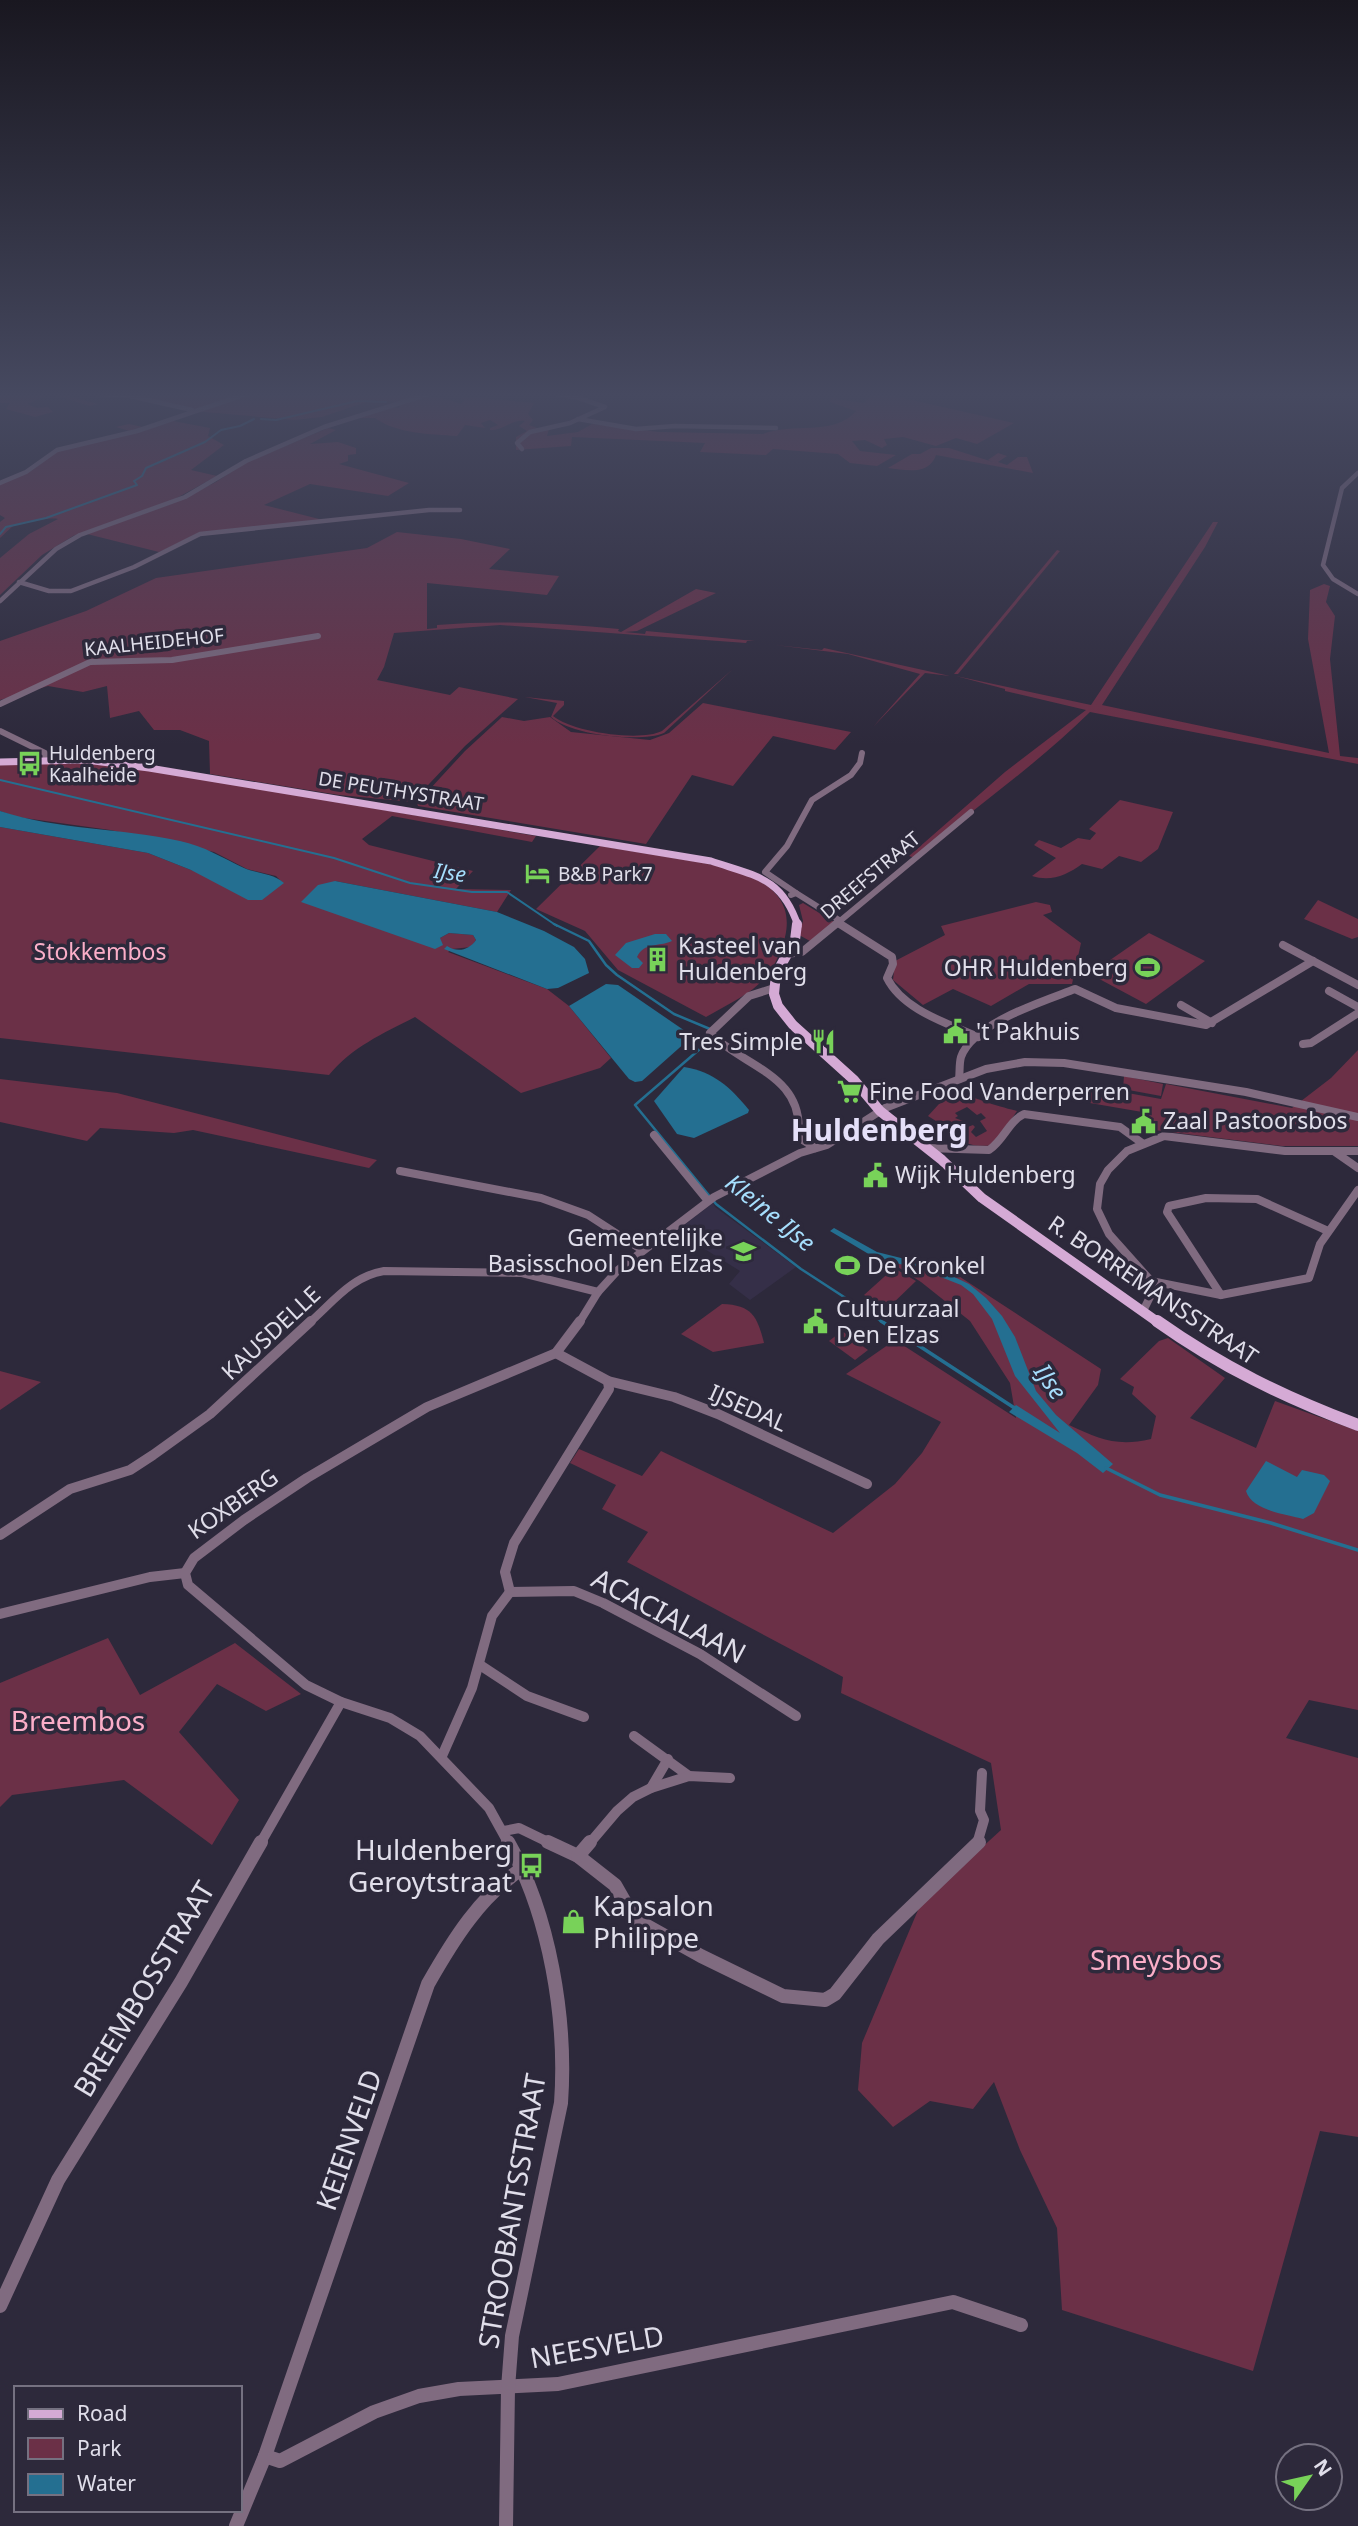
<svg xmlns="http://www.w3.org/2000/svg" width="1358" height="2526" viewBox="0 0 1358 2526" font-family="'Noto Sans',sans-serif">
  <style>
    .built { fill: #352f48 }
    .green { fill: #6b3047; fill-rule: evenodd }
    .water { fill: #246f91 }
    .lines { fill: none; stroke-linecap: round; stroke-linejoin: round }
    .stream-far2 { stroke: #246f91; stroke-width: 2 }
    .stream-far1 { stroke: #246f91; stroke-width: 2.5 }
    .stream { stroke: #246f91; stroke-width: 3.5 }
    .minor-far4 { stroke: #806b80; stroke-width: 4.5 }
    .minor-far3 { stroke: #806b80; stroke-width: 6 }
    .minor-far2 { stroke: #806b80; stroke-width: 8 }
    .minor-far1 { stroke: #806b80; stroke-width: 10 }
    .minor { stroke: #806b80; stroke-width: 14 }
    .major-far2 { stroke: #d5aad5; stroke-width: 7 }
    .major-far1 { stroke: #d5aad5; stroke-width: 10 }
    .major { stroke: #d5aad5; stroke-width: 12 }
    .labels { text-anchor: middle; stroke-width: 7; stroke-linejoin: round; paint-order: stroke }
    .far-street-label { font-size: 19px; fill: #e0deea; stroke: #2d293b }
    .far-poi-label { font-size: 19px; fill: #e0deea; stroke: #2d293b; text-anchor: start }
    .far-water-label { font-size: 21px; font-style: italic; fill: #a6defd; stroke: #2d293b }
    .poi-label { font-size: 23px; fill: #e0deea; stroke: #2d293b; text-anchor: start }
    .park-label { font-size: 23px; fill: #fbaec8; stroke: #2d293b }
    .street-label { font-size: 23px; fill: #e0deea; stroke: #2d293b }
    .water-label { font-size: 24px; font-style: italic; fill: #a6defd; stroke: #2d293b }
    .near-street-label { font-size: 28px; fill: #e0deea; stroke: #2d293b }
    .near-park-label { font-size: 28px; fill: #fbaec8; stroke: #2d293b }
    .near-poi-label { font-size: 28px; fill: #e0deea; stroke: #2d293b; text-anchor: end }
    .district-label { font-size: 30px; font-weight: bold; fill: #e5e0f9; stroke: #2d293b }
  </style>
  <rect width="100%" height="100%" fill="#2d293b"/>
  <!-- built -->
  <path class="built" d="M713,1203L715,1207L796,1267L750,1300L729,1284L740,1271L695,1243L699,1240L694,1237L691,1239L678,1230Z"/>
  <!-- green -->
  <g class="green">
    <path d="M0,392H249L268,396L279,392H431L398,402L372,400L322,417L295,420L193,411L139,397L64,392L62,394L98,404L90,406L50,394L27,404L37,408L48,407L53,412L35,417L6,409L10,403H0Z"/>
    <path d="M876,392L1014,423L977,444L956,438L936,446L903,437L884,439L887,445L882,448L865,440L852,441L860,451L896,455L877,466L850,463L838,454L773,449L766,455L700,452L705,443L572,437L571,446L516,450V437L527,431L519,426L525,421C511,419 503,431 490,430V428L498,425L490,420L481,423L485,428L465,425L457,436C430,434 397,434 375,418H354L390,407L399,408L401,404C427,395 435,395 461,404L464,401L459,396L534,403L528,414L533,420L529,425L543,430L549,429L547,436L578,432L592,424L659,432L763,434C792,422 833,437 856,411L830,402L831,398L863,403Z"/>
    <path d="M168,420L210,428L208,436L224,445L191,470L217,476L173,500L73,536L42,555L0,595V558L29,534L58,519C52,517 25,521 18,524C12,525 5,534 0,538V522L5,518L0,515V483L31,471L58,451L133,432L116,427L129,424L147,428Z"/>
    <path d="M328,428L336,430L310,444L338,442L356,448V454L348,455V461L339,464L409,483L388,496L310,484L264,505L323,520L199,535L159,552L87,534L174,503L216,482L245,463Z"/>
    <path d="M931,448H949L993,462L988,460L998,453L1007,456L998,462L1007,465L1018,457H1027L1033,473L936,455C929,476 905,470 888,468L912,454H920Z"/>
    <path d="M1213,522H1218L1205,547L1102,705L1329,753L1308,639L1310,590L1324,584L1330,586L1326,602L1335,616L1330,659L1340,756L1358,758V764L1090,712C1035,766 973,809 915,858L909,856L1005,772L1086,710L1005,691V689L956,676L1091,705Z"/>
    <path d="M397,532L461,539L510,549L489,569L559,576L547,595L427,583V629L437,628V625C498,620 558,623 619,629L618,631L621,632L696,589L716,593L637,631L625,632L645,634L646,631L755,641H747L746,643L500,625L394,633L384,667L377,680L450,695L459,687L518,699L465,746L412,802L339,795L210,774L209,741L180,730H154L139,711L110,718L107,686L83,692L48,686L0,700V641L86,611L156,578L367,548Z"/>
    <path d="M1057,550L1060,551L958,674H954Z"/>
    <path d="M775,645L822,650L824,648L950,676L925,673L873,727L920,674L848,654Z"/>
    <path d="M733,669L664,733C641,743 570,735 551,717L557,703L525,697L564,701V705L553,716C572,732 640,742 662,731Z"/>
    <path d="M703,703L851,732L835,750L773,736L733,786L692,775L646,844L418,806L417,803L465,751L502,717L524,721L550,717L571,732L650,740L669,733Z"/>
    <path d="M44,763H89L131,767L536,836L532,842L392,816L362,839L369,845L473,871L456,889L511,890L497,912L335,881L440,938L449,933L473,935L476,940L471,947L452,949L448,952L547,989L569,1006L611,1058L600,1068L521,1093L415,1017C382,1034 352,1047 329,1075L0,1038V827L148,853L191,870L274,889L283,883L276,876L247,869L214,852L110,830L17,817L0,811V765Z"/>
    <path d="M1120,800L1173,812L1158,849L1141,862L1119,856L1102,869L1082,864C1067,875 1051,882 1032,876L1056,858L1034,845L1039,840L1061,848L1078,838L1090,840L1096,833L1089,829Z"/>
    <path d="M600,846C625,850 650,854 674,858C717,865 800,875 785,937C772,986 746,994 706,1017L618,970L585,931L536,909Z"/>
    <path d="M1318,900L1358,919V937L1352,939L1304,919Z"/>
    <path d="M1036,902L1050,905L1052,912L1043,915L1081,943L1072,984H1029L991,1006L953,989L923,1005L893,980L895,961L945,935L941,926Z"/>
    <path d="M803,903L834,922L810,941L799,935L803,921L799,905Z"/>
    <path d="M1149,933L1205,961L1146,1004L1090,974Z"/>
    <path d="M1358,1050V1146H1282L1154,1130L1148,1113L1084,1102L1083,1085L1161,1099L1166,1084L1292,1108L1331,1078Z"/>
    <path d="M1124,1076L1163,1084L1161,1096L1123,1089Z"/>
    <path d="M0,1079L117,1093L377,1160L369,1168L193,1130L174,1133L100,1128L87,1141L0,1122Z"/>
    <path d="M961,1091C969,1098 1005,1108 1017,1111L994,1145C958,1150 956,1132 928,1116L939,1104ZM967,1107L977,1115L981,1113L986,1118L980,1121L987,1131L976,1137L971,1132L975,1127L973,1125L965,1128L960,1123L963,1121L955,1118L958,1116L955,1113Z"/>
    <path d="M884,1258L954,1273L1101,1369L1098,1385L1069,1425C1100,1439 1116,1447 1151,1439L1156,1416L1132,1394L1134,1387L1120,1379L1159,1341L1168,1338L1225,1378L1190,1418L1256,1448L1275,1401L1358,1431V1710L1309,1700L1286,1738L1358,1758V2137L1320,2131L1253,2371L1062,2310L1057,2228L1020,2150L994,2082L973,2109L930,2101L893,2127L858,2090L862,2043L921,1903L1001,1830L991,1763L841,1693L843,1677L627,1562L648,1532L602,1509L616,1485L570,1463L579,1449L642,1476L661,1451L833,1533L895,1484L922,1453L941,1422L846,1374L895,1340L1016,1418L1010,1383L970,1321L921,1282Z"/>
    <path d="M894,1268L916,1281L887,1309L864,1295Z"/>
    <path d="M722,1304C752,1305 757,1316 764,1343L713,1352L681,1334Z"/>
    <path d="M842,1331L868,1350L855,1360L829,1341Z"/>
    <path d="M0,1371L41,1382L0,1410Z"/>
    <path d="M108,1638L140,1695L235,1643L301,1694L266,1711L217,1684L179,1732L239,1800L212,1845L124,1780L12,1795L0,1807V1683Z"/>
  </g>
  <!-- water -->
  <g class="water">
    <path d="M0,811C58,830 121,828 180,841C204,846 223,858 244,868C258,874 272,873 284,883L262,900H248L191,870L148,853L0,827Z"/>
    <path d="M335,881L497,912L544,931L574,947L585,959L589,973L558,988L547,989L444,949L447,946C458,953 469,950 476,940L473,935L449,933L440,938L443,945L435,949L301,902L318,885Z"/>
    <path d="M655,934H666L672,941C659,947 644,942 637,957L643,963L639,968H632L615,955L626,943Z"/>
    <path d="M606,984L618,985L688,1033L687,1041L642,1081L635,1082L629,1079L569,1006Z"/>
    <path d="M684,1067C714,1072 730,1087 749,1110L748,1113L694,1138L677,1134L654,1101Z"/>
    <path d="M834,1228L877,1252L929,1265L969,1284L986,1298L1002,1316L1015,1337L1036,1391L1056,1415L1113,1464L1103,1473L1077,1453L1009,1412L1016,1405L1060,1433L1015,1376L992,1319L973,1294L961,1285L918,1268L877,1259L830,1231Z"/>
    <path d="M1266,1461L1297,1477L1302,1470L1324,1475L1330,1481L1314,1513L1303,1519C1286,1514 1252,1511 1246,1491Z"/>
  </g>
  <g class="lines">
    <!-- stream-far2 -->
    <g class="stream-far2">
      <path d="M261,419L276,420L357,401L386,402"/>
      <path d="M0,534L6,527L46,518L137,485L134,481L142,476L146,468L205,442L221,430L240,426L254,419"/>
      <path d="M0,780L334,858L410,883L472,892H507L557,926"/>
    </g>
    <!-- stream-far1 -->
    <g class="stream-far1">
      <path d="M554,924L589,941L606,965L617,975L674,1014L710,1029"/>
      <path d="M708,1037L701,1048L635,1105L716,1204L801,1269L884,1323"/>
    </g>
    <!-- stream -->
    <g class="stream">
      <path d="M881,1321L1016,1409"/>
      <path d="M1106,1468L1160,1495L1271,1523L1358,1550"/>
    </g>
    <!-- minor-far4 -->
    <g class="minor-far4">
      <path d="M71,392L130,396L192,410"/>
      <path d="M578,419L636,429L675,426L776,428"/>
      <path d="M522,449L517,443L530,432L570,423L605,407L579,398L545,392"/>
      <path d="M1358,473L1342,488L1323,565L1333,579L1358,594"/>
      <path d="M0,483L26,472L57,450L137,431L252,392"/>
      <path d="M19,582L49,591H71L134,567L200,534L429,510H460"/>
      <path d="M0,601L56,549L80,535L185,497L246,461L324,427L435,392"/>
    </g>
    <!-- minor-far3 -->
    <g class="minor-far3">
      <path d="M0,704L90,662L172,660L318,636"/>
      <path d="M0,731L45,753L46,760"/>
      <path d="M796,893L765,872L787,846L812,800L851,775L860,763L862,753"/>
      <path d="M791,895L796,893L839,920"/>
      <path d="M837,922L843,926"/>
      <path d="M834,926L971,812"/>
    </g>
    <!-- minor-far2 -->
    <g class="minor-far2">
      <path d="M840,924L892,957L893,964L887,978C903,1010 947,1023 978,1037"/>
      <path d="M1283,945L1358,985"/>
      <path d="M787,954L802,952L836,924"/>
      <path d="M774,988L749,996L710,1033C743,1067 806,1075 798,1137L815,1148"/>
      <path d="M1329,991L1358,1007"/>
      <path d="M1181,1005L1212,1023"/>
      <path d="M1303,1044L1311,1043L1358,1013"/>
      <path d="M959,1079C960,1072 959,1064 961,1057C973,1023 1044,1001 1075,989L1116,1008L1206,1025L1313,961"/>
      <path d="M654,1135L708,1201"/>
      <path d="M927,1148L989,1150C1004,1140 1008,1122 1024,1114L1120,1127L1142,1143"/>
      <path d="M1335,1152L1358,1168"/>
      <path d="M400,1171L541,1198L588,1215L642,1250"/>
      <path d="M1151,1281L1221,1295L1309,1278L1320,1244L1358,1190"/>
      <path d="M1221,1295L1167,1212L1169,1206L1206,1198L1257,1199L1328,1231"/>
      <path d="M1143,1311L1151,1295V1281L1109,1234L1097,1209L1100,1184L1108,1170L1127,1151L1164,1136L1285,1151H1358"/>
      <path d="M309,1323C333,1302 352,1276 384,1271L522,1273L598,1292"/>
      <path d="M579,1323L598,1292L618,1270L714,1197L800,1153L827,1145L885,1108L986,1069L1025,1062L1064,1063L1246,1092L1358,1117"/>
    </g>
    <!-- minor-far1 -->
    <g class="minor-far1">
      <path d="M556,1353L608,1381L674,1397L718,1414L867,1484"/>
      <path d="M0,1535L70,1489L130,1470L153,1455L210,1414L311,1321"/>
      <path d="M510,1592L574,1591L603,1603L700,1654L796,1716"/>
      <path d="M510,1592L505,1572L514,1543L609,1389L608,1381"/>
      <path d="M0,1614L150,1577L185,1573"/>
      <path d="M480,1665L527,1696L584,1717"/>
      <path d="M634,1736L689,1776"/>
      <path d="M442,1756L472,1688L492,1616L510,1592"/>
      <path d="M651,1788L668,1759"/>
      <path d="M504,1831L519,1828L552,1844"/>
      <path d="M260,1844L341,1702"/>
      <path d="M509,1844L489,1808L420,1736L390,1718L341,1702L306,1685L188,1585L185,1573L194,1558L244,1520L307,1478L427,1407L556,1353L580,1321"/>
      <path d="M589,1844L617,1811L633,1797L651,1788L689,1776L730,1778"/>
      <path d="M977,1844L984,1820L980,1811L982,1773"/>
    </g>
    <!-- minor -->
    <g class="minor">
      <path d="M548,1842L578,1856L615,1885L631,1913L640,1922L701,1956L783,1996L825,2000L835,1994L878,1939L979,1842"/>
      <path d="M578,1856L590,1842"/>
      <path d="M0,2306L58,2180L181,1982L261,1842"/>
      <path d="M265,2456L280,2461L374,2412L419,2396L459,2389L558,2384L953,2302L1021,2325"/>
      <path d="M236,2526L265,2456L428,1984C453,1940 480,1896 523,1868"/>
      <path d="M506,2526L508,2388L512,2336L561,2103C567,2020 550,1915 508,1842"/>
    </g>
    <!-- major-far2 -->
    <path class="major-far2" d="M0,762L86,760L149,768L711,861C755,876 782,877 798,926"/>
    <!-- major-far1 -->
    <path class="major-far1" d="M797,924L795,940L776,974L774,994L778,1006L793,1025L854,1080L880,1111L942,1160L982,1198L1159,1323"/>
    <!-- major -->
    <path class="major" d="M1157,1321C1222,1367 1284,1397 1358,1425"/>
  </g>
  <!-- sky -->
  <linearGradient id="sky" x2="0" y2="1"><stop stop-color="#191720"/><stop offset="0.53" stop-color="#464960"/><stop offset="1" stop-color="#464960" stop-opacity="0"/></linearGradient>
  <rect width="1358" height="745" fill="url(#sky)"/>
  <!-- icons -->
  <defs>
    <symbol id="bus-bare" viewBox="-9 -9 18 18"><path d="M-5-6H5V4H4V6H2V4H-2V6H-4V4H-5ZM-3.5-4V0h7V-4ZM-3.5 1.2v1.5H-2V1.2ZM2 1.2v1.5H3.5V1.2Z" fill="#78d259" stroke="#2d293b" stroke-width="2.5" paint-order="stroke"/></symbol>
    <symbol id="hotel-bare" viewBox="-9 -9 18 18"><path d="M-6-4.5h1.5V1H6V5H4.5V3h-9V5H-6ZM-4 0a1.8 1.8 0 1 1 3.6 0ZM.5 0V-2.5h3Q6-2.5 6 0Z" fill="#78d259" stroke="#2d293b" stroke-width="2.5" paint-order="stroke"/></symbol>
    <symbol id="building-bare" viewBox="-9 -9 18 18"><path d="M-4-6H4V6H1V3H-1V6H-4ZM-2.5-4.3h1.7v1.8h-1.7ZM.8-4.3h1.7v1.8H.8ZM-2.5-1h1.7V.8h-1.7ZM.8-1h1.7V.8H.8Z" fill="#78d259" stroke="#2d293b" stroke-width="2.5" paint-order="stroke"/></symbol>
    <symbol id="stadium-bare" viewBox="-9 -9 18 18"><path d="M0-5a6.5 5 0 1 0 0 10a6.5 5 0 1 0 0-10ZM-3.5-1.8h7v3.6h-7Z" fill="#78d259" stroke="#2d293b" stroke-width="2.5" paint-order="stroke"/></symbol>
    <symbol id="civic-bare" viewBox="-9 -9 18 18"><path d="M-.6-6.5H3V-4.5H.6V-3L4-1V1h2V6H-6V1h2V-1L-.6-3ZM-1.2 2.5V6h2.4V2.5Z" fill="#78d259" stroke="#2d293b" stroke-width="2.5" paint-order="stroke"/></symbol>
    <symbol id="restaurant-bare" viewBox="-9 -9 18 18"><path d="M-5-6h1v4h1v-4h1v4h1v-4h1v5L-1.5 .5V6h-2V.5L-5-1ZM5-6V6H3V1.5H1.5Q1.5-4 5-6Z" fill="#78d259" stroke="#2d293b" stroke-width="2.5" paint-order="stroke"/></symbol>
    <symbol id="supermarket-bare" viewBox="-9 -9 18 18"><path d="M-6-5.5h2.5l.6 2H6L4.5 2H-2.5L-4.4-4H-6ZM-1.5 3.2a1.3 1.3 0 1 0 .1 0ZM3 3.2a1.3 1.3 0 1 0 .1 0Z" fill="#78d259" stroke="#2d293b" stroke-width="2.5" paint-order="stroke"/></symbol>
    <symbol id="school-bare" viewBox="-9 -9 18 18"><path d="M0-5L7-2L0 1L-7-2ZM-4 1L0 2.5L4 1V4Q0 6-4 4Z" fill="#78d259" stroke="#2d293b" stroke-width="2.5" paint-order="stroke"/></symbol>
    <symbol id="shop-bare" viewBox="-9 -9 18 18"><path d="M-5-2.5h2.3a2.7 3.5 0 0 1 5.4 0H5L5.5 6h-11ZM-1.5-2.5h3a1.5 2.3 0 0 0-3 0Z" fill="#78d259" stroke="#2d293b" stroke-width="2.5" paint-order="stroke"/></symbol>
  </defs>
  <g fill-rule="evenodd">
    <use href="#bus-bare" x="12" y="746" width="35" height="35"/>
    <use href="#hotel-bare" x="520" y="856" width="35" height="35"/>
    <use href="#building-bare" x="640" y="942" width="35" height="35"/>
    <use href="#stadium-bare" x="1130" y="950" width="35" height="35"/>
    <use href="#civic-bare" x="938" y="1014" width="35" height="35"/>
    <use href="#restaurant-bare" x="806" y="1024" width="35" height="35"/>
    <use href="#supermarket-bare" x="832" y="1074" width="35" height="35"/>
    <use href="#civic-bare" x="1126" y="1104" width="35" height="35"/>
    <use href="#civic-bare" x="858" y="1158" width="35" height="35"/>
    <use href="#school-bare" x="726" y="1234" width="35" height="35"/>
    <use href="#stadium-bare" x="830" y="1248" width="35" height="35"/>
    <use href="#civic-bare" x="798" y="1304" width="35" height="35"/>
    <use href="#bus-bare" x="514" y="1848" width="35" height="35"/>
    <use href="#shop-bare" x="556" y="1904" width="35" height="35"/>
  </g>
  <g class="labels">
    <!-- far-street labels -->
    <g class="far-street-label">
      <text transform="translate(154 642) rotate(-6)" y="7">KAALHEIDEHOF</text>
      <text transform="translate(401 791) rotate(9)" y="7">DE PEUTHYSTRAAT</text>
      <text transform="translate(870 875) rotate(-40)" y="7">DREEFSTRAAT</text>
    </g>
    <!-- far-poi labels -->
    <g class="far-poi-label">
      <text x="49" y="760">Huldenberg<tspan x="49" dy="22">Kaalheide</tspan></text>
      <text x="558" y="881">B&amp;B Park7</text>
    </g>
    <!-- far-water labels -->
    <g class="far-water-label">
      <text transform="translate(450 873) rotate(8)" y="7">IJse</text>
    </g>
    <!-- poi labels -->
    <g class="poi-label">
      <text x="678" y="954">Kasteel van<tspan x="678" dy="26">Huldenberg</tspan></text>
      <text x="1128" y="976" text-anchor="end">OHR Huldenberg</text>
      <text x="976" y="1040">'t Pakhuis</text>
      <text x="803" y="1050" text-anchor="end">Tres Simple</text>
      <text x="869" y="1100">Fine Food Vanderperren</text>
      <text x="1163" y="1129">Zaal Pastoorsbos</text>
      <text x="895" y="1183">Wijk Huldenberg</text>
      <text x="723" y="1246" text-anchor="end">Gemeentelijke<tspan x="723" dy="26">Basisschool Den Elzas</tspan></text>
      <text x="867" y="1274">De Kronkel</text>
      <text x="836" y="1317">Cultuurzaal<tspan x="836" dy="26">Den Elzas</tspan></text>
    </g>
    <!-- park labels -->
    <g class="park-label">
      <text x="100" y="960">Stokkembos</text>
    </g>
    <!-- street labels -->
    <g class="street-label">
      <text transform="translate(1153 1290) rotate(34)" y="8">R. BORREMANSSTRAAT</text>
      <text transform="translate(271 1333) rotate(-43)" y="8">KAUSDELLE</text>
      <text transform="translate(748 1408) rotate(24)" y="8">IJSEDAL</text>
      <text transform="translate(233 1504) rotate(-35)" y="8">KOXBERG</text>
    </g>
    <!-- water labels -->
    <g class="water-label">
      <text transform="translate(770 1213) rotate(39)" y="8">Kleine IJse</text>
      <text transform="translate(1050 1382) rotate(55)" y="8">IJse</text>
    </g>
    <!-- near-street labels -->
    <g class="near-street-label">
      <text transform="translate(669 1616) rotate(28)" y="10">ACACIALAAN</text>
      <text transform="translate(144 1989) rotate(-59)" y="10">BREEMBOSSTRAAT</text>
      <text transform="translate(349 2140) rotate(-71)" y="10">KEIENVELD</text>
      <text transform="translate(512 2211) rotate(-80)" y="10">STROOBANTSSTRAAT</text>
      <text transform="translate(597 2347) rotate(-10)" y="10">NEESVELD</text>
    </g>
    <!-- near-park labels -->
    <g class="near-park-label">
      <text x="78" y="1731">Breembos</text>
      <text x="1156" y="1970">Smeysbos</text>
    </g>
    <!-- near-poi labels -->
    <g class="near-poi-label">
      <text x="512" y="1860">Huldenberg<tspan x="512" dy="32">Geroytstraat</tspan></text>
      <text x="593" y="1916" text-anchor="start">Kapsalon<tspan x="593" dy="32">Philippe</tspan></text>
    </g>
    <!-- district labels -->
    <g class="district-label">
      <text x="879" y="1141">Huldenberg</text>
    </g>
  </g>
  <!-- legend -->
  <rect x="14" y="2386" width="228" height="126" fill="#2d293b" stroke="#757181" stroke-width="2"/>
  <rect x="28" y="2409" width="35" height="10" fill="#d5aad5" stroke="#757181" stroke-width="2"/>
  <text x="77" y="2421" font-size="21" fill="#e0deea">Road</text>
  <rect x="28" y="2438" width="35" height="21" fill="#6b3047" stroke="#757181" stroke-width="2"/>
  <text x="77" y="2456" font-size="21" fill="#e0deea">Park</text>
  <rect x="28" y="2474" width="35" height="21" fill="#246f91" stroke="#757181" stroke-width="2"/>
  <text x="77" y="2491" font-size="21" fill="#e0deea">Water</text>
  <!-- north arrow -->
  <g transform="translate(1309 2477) rotate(56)"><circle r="33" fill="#2d293b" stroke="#757181" stroke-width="2"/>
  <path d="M0-5L12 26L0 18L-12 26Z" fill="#78d259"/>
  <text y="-10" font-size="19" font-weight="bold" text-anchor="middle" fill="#e0deea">N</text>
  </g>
</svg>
